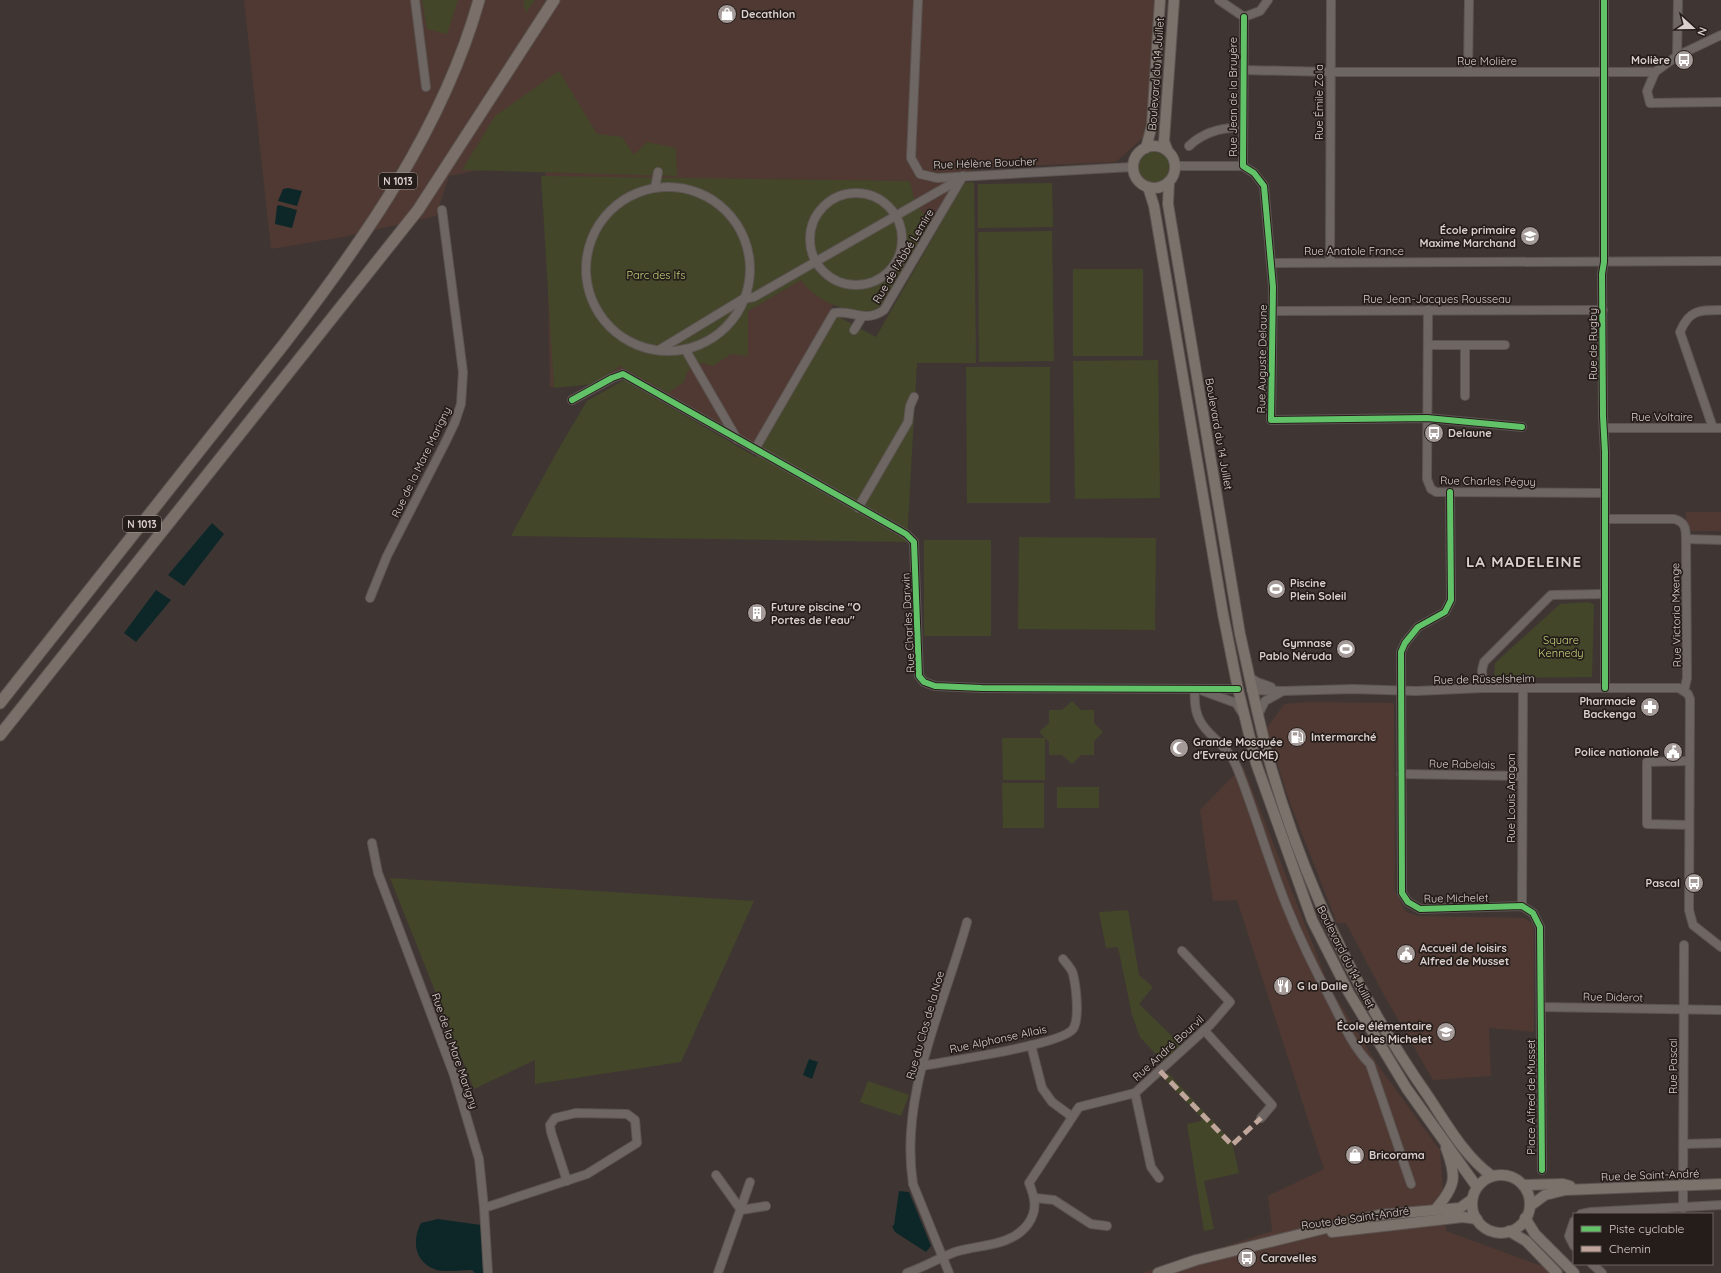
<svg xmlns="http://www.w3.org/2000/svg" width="1721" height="1273" viewBox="0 0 1721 1273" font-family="Quicksand,sans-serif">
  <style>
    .built { fill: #4f3932 }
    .green { fill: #434629 }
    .water { fill: #0d2729 }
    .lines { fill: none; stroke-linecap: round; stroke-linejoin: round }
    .minor-casing { stroke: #5c5451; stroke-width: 10 }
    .major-casing { stroke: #5c5451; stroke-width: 12 }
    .highway-casing { stroke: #5c5451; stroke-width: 13 }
    .minor { stroke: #6d6663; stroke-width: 8 }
    .major { stroke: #7c726c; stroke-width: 10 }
    .highway { stroke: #7b6f69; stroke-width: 11 }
    .quiet { stroke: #c0a59a; stroke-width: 5; stroke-dasharray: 10 5; stroke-linecap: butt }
    .cycleway-casing { stroke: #251d1a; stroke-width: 8 }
    .cycleway { stroke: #61c268; stroke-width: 6 }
    .labels { text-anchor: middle; stroke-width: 3.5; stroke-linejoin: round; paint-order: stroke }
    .shield { fill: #251d1a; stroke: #a49a97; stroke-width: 1 }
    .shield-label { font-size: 10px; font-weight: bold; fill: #dbd0cd }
    .poi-label { font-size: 11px; font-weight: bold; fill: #dbd0cd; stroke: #251d1a; text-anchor: start }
    .street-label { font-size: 11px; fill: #dbd0cd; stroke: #251d1a }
    .park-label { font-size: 11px; fill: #c5d37a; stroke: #251d1a }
    .district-label { font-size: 15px; font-weight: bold; letter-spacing: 1px; fill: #dbd0cd; stroke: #251d1a }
  </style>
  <rect width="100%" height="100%" fill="#3f3633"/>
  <!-- built -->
  <g class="built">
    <path d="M244,0H1157L1154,74L1144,137L1116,162L974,168L954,185L886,303L874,313H862L833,305L755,448L624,373L602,384L596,382L550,387L545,157L449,176L436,216L343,237L271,249Z"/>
    <rect x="1686" y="512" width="35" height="19"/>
    <path d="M1310,702L1394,703L1395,891L1406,912L1418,916L1524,918L1532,923L1534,929V1032L1489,1028L1491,1076L1433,1080L1385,997L1346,923H1337L1291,806L1266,729L1284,704Z"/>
    <path d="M1243,766L1329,986L1377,1064L1440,1150L1446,1231L1561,1273H1142L1272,1231L1268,1196L1324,1169L1237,900L1213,901L1200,810Z"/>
  </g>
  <!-- green -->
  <g class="green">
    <path d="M422,0H458L447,34L427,29Z"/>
    <path d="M525,0H535L526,13L523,2Z"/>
    <path d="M559,71L597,134L622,137L634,155L647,142L676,148L677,176L462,170L495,116Z"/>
    <circle cx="1154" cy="168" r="16"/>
    <path d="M541,176L910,181C914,199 915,210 933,219L882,304L871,314C842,308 820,305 801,280L748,311V356L731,354L713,366L703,363L691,367L687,372L684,382L668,393L620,366L593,384L554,388Z"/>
    <path d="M974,182L976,363H917L907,542L511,536L558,450L587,401L624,380L756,457L837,316L876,337L964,183Z"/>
    <path d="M1052,183L1053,227L978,228V184Z"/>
    <path d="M1052,231L1054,361L979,362L978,232Z"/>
    <rect x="1073" y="269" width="70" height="87"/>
    <path d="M1158,360L1160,498L1075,499L1073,361Z"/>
    <path d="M966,367H1050V503H967Z"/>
    <path d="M1019,537L1156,538L1155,630L1018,629Z"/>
    <rect x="924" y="540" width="67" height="96"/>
    <path d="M1589,602L1594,605L1592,677L1494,678L1495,663L1560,604Z"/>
    <path d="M1072,701L1081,710H1094V723L1103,732L1094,741V755H1081L1072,764L1062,755H1049V742L1045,738V780H1003L1002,738H1045L1039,732L1049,723V710H1062Z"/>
    <path d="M1002,783H1044V828H1003Z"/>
    <rect x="1057" y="787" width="42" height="21"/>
    <path d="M390,878L754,901L681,1062L535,1084V1060L474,1089Z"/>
    <path d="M1128,910L1139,975L1153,987L1139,1004L1181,1045L1163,1062L1140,1037L1132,1015L1118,947L1106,948L1099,912Z"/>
    <path d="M1168,1073L1232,1142L1239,1173L1204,1181L1214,1229L1204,1231L1187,1124L1201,1121L1202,1118L1163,1077Z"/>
    <path d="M868,1081L909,1095L901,1116L860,1102Z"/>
  </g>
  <!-- water -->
  <g class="water">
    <path d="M288,188L302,191L297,206L278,201L283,189Z"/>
    <path d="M279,205L297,210L292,228L275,224L277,206Z"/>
    <path d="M212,523L224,534L184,586L168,575Z"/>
    <path d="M156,590L171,600L136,642L124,633Z"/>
    <path d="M809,1059L818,1062L812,1079L803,1075Z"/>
    <path d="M899,1191L909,1192L931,1246L926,1252L895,1232L892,1226L894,1225Z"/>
    <path d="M438,1219L481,1225L483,1273H475L472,1270C463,1270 442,1273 434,1269C414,1261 412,1240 421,1223Z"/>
  </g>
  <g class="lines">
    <defs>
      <g id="minor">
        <path d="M415,0L426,87"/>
        <path d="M918,0L911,158L920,174L937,178L1132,167"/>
        <path d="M1219,0L1244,17L1260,11L1268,0"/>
        <path d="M1604,0V262L1602,274L1603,416L1605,452V688"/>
        <path d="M1244,17L1243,166L1254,173L1264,186L1273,287L1271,420L1427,418L1522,427"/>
        <path d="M1677,56L1678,0"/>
        <path d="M1244,70L1330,72H1655L1677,56L1721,35"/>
        <path d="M1468,71L1469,0"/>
        <path d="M1655,72L1647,91L1650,103L1721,102"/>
        <path d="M1189,146C1204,132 1223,127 1243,128"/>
        <path d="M1175,166H1243"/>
        <circle cx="668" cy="269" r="82"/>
        <path d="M655,188L658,172"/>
        <circle cx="856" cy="239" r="46"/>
        <path d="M1330,261L1331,0"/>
        <path d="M1272,263L1721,261"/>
        <path d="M1428,310L1427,479L1431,489L1436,492L1605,493"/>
        <path d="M1272,311L1603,310"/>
        <path d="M854,330L862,317"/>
        <path d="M1428,345H1505"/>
        <path d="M685,349L737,439"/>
        <path d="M659,350L743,299L754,297L960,179"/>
        <path d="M1465,396V345"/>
        <path d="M572,400L612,378L623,374L906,534L914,542L919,676L924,682L935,686L982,688L1238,689"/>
        <path d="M1604,428H1721"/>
        <path d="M1713,428L1680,332C1689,310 1699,310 1721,310"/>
        <path d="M755,449L834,313C853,309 864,324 884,310L963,176"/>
        <path d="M1450,492L1451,600L1445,612L1418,627L1405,643L1401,652L1402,893L1408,902L1420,909L1522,906L1533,913L1540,927L1542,1170"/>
        <path d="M858,508L908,422L910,406L914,397"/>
        <path d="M1605,519H1674C1685,522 1686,528 1686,539L1687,678L1684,691"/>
        <path d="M1686,539L1721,540"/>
        <path d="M370,598L387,556L445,443L455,422L461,404L463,372L442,210"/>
        <path d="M1249,677L1257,682L1271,687"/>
        <path d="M1483,688L1482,670L1484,662L1551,595L1604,594"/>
        <path d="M1195,689C1191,737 1224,733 1238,770C1256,816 1269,862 1287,907C1300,939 1315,970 1331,1000C1343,1023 1352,1046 1370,1064L1411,1184"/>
        <path d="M1251,690L1283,691L1353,689L1416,691L1483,688H1679L1688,694L1690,699L1689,910L1693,925L1721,947"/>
        <path d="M1203,691L1236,703L1243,714"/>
        <path d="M1258,715L1265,701L1283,691"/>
        <path d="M1401,774L1522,776"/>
        <path d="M1689,825L1647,824V762L1689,761"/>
        <path d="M372,843L378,873L454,1075L479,1159L484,1208L488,1273"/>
        <path d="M1522,906L1523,689"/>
        <path d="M1541,1007L1721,1010"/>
        <path d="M1204,1030L1272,1105L1261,1118"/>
        <path d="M1031,1045L1042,1088L1052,1102L1071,1116"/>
        <path d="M922,1066C947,1061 1062,1045 1073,1029C1080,1019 1076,986 1073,974C1072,969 1066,963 1063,959"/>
        <path d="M1135,1093L1151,1167L1159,1178"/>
        <path d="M1684,1144L1721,1143"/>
        <path d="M716,1175L741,1210L766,1206"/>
        <path d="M1035,1198L1054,1200L1091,1224L1107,1226"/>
        <path d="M484,1208L587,1174L637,1143L635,1120L627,1114L576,1113L555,1118L550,1125L551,1132L567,1181"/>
        <path d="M1683,1208L1684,945"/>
        <path d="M1581,1214L1591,1212L1721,1205"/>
        <path d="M1574,1221L1569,1236L1574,1246"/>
        <path d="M1592,1264L1602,1273"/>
        <path d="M718,1273L750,1182"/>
        <path d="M907,1273C924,1267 939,1258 955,1252C980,1244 1011,1247 1028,1224C1038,1210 1035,1198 1029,1183L1079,1107L1135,1093L1211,1024L1230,1002L1182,951"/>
        <path d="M949,1273L913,1184C899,1094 944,1006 967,922"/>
      </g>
      <g id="major">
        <circle cx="1154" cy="167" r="21"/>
        <path d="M1146,148L1152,125L1160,0"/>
        <path d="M1167,149L1164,141L1174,0"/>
        <path d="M1169,182L1168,204L1240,634C1250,679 1259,723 1271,767C1305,884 1358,996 1428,1096C1446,1123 1465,1157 1492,1176"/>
        <path d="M1148,187L1154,206L1223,614L1238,689L1256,763L1312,920L1349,993L1407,1089L1477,1187"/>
        <circle cx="1501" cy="1204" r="29"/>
        <path d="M1523,1185L1563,1184L1570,1186"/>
        <path d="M1530,1206L1545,1195L1565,1190L1721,1184"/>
        <path d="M1435,1210C1456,1186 1457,1177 1446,1148"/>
        <path d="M1525,1218L1535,1234L1574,1273"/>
        <path d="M1509,1231L1526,1241L1557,1273"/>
        <path d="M1332,1232L1463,1217L1477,1219"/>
        <path d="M1158,1273L1196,1260L1379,1215L1460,1208L1471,1200"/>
      </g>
      <g id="highway">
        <path d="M0,703L284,344C364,240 443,128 479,0"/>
        <path d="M0,735L418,210L554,0"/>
      </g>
    </defs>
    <!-- minor casing -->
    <use href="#minor" class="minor-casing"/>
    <!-- major casing -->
    <use href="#major" class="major-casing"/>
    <!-- highway casing -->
    <use href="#highway" class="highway-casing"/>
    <!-- minor -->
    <use href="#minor" class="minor"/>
    <!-- major -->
    <use href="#major" class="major"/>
    <!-- highway -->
    <use href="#highway" class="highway"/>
    <!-- quiet -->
    <path class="quiet" d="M1160,1071L1232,1145L1261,1118"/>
    <defs>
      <g id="cycleway">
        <path d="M1604,0V262L1602,274L1603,416L1605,452V688"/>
        <path d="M1244,17L1243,166L1254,173L1264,186L1273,287L1271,420L1427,418L1522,427"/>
        <path d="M572,400L612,378L623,374L906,534L914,542L919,676L924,682L935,686L982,688L1238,689"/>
        <path d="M1450,492L1451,600L1445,612L1418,627L1405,643L1401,652L1402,893L1408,902L1420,909L1522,906L1533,913L1540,927L1542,1170"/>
      </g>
    </defs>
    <!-- cycleway casing -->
    <use href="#cycleway" class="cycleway-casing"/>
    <!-- cycleway -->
    <use href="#cycleway" class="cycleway"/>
  </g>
  <!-- icons -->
  <defs>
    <symbol id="shop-disc" viewBox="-11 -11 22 22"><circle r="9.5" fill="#a49a97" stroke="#251d1a"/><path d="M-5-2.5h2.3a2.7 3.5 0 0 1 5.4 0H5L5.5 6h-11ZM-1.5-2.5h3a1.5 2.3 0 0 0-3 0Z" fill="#fff"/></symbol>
    <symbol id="bus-disc" viewBox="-11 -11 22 22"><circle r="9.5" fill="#a49a97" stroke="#251d1a"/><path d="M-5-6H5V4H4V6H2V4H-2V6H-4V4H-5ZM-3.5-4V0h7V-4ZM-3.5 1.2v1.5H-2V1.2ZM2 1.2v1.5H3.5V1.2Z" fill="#fff"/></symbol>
    <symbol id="school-disc" viewBox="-11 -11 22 22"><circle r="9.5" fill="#a49a97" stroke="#251d1a"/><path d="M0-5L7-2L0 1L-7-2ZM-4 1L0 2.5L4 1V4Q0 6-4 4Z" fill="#fff"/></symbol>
    <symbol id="stadium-disc" viewBox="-11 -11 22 22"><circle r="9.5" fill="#a49a97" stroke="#251d1a"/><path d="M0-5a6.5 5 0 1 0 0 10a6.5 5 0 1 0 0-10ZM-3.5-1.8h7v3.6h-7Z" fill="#fff"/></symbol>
    <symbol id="building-disc" viewBox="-11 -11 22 22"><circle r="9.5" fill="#a49a97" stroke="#251d1a"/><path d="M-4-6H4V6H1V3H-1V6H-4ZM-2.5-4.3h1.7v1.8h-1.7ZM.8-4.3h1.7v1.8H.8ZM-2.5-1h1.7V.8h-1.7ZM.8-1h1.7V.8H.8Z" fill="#fff"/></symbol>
    <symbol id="pharmacy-disc" viewBox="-11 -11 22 22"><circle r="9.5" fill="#a49a97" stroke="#251d1a"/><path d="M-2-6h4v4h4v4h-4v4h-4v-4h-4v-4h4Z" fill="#fff"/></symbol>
    <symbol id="fuel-disc" viewBox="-11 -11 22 22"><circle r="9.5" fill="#a49a97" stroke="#251d1a"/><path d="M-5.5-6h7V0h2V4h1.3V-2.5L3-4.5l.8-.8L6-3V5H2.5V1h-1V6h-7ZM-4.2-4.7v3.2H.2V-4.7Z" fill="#fff"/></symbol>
    <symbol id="mosque-disc" viewBox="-11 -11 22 22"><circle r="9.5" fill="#a49a97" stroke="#251d1a"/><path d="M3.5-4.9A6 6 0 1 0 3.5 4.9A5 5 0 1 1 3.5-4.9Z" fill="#fff"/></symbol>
    <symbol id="civic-disc" viewBox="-11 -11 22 22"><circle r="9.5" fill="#a49a97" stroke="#251d1a"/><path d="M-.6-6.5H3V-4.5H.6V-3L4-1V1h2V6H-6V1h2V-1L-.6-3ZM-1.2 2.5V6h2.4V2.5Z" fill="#fff"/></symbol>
    <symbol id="restaurant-disc" viewBox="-11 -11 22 22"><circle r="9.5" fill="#a49a97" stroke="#251d1a"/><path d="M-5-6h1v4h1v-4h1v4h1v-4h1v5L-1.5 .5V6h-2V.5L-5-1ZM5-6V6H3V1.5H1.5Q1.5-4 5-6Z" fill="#fff"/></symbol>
  </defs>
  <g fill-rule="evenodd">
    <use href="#shop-disc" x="716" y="3" width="22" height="22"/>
    <use href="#bus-disc" x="1673" y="49" width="22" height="22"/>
    <use href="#school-disc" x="1519" y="225" width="22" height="22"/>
    <use href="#bus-disc" x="1423" y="422" width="22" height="22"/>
    <use href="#stadium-disc" x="1265" y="578" width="22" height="22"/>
    <use href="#building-disc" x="746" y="602" width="22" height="22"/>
    <use href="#stadium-disc" x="1335" y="638" width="22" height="22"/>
    <use href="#pharmacy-disc" x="1639" y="696" width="22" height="22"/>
    <use href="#fuel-disc" x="1286" y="726" width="22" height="22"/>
    <use href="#mosque-disc" x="1168" y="737" width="22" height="22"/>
    <use href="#civic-disc" x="1662" y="741" width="22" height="22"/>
    <use href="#bus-disc" x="1683" y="872" width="22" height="22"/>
    <use href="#civic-disc" x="1395" y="943" width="22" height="22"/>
    <use href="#restaurant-disc" x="1272" y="975" width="22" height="22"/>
    <use href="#school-disc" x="1435" y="1021" width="22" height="22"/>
    <use href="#shop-disc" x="1344" y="1144" width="22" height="22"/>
    <use href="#bus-disc" x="1236" y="1247" width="22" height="22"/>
  </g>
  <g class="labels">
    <!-- shield labels -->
    <g class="shield">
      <rect x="379" y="173" width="38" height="16" rx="3"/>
      <rect x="123" y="516" width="38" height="16" rx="3"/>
    </g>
    <g class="shield-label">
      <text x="398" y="185">N 1013</text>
      <text x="142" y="528">N 1013</text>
    </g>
    <!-- poi labels -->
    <g class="poi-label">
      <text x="741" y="18">Decathlon</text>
      <text x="1670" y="64" text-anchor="end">Molière</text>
      <text x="1516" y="234" text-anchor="end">École primaire<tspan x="1516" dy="13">Maxime Marchand</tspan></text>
      <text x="1448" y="437">Delaune</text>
      <text x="1290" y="587">Piscine<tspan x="1290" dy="13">Plein Soleil</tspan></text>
      <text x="771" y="611">Future piscine "O<tspan x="771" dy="13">Portes de l'eau"</tspan></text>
      <text x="1332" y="647" text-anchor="end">Gymnase<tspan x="1332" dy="13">Pablo Néruda</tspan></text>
      <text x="1636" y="705" text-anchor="end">Pharmacie<tspan x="1636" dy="13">Backenga</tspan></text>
      <text x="1311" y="741">Intermarché</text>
      <text x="1193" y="746">Grande Mosquée<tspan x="1193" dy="13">d'Evreux (UCME)</tspan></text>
      <text x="1659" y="756" text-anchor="end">Police nationale</text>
      <text x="1680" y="887" text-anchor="end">Pascal</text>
      <text x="1420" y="952">Accueil de loisirs<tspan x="1420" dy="13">Alfred de Musset</tspan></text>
      <text x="1297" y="990">G la Dalle</text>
      <text x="1432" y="1030" text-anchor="end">École élémentaire<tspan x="1432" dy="13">Jules Michelet</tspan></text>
      <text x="1369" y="1159">Bricorama</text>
      <text x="1261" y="1262">Caravelles</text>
    </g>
    <!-- street labels -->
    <g class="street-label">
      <text x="1487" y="65">Rue Molière</text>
      <text transform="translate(1156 74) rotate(-86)" y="4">Boulevard du 14 Juillet</text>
      <text transform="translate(1233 97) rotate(-90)" y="4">Rue Jean de la Bruyère</text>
      <text transform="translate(1319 102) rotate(-90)" y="4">Rue Émile Zola</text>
      <text transform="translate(985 163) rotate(-2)" y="4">Rue Hélène Boucher</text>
      <text x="1354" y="255">Rue Anatole France</text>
      <text transform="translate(903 256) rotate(-59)" y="4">Rue de l'Abbé Lemire</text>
      <text x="1437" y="303">Rue Jean-Jacques Rousseau</text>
      <text transform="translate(1593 344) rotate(-90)" y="4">Rue de Rugby</text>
      <text transform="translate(1262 359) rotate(-89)" y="4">Rue Auguste Delaune</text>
      <text x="1662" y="421">Rue Voltaire</text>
      <text transform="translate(1219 434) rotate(80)" y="4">Boulevard du 14 Juillet</text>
      <text transform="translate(421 462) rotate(-64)" y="4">Rue de la Mare Marigny</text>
      <text transform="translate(1488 481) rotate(1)" y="4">Rue Charles Péguy</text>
      <text transform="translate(1676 615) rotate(-91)" y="4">Rue Victoria Mxenge</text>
      <text transform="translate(908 623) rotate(-93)" y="4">Rue Charles Darwin</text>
      <text transform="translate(1484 679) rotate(-1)" y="4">Rue de Rüsselsheim</text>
      <text transform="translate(1462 764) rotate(1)" y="4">Rue Rabelais</text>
      <text transform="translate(1511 798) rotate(-90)" y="4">Rue Louis Aragon</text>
      <text transform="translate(1456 898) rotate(-1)" y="4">Rue Michelet</text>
      <text transform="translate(1346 957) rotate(63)" y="4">Boulevard du 14 Juillet</text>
      <text transform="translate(1613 997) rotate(1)" y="4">Rue Diderot</text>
      <text transform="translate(925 1025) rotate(-74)" y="4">Rue du Clos de la Noe</text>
      <text transform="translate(998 1039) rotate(-12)" y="4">Rue Alphonse Allais</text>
      <text transform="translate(1168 1048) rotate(-42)" y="4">Rue André Bourvil</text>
      <text transform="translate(455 1051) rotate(71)" y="4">Rue de la Mare Marigny</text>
      <text transform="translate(1673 1066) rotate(-90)" y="4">Rue Pascal</text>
      <text transform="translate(1531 1097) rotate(-90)" y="4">Place Alfred de Musset</text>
      <text transform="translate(1650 1175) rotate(-2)" y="4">Rue de Saint-André</text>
      <text transform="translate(1355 1218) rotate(-8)" y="4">Route de Saint-André</text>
    </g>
    <!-- park labels -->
    <g class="park-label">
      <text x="656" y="279">Parc des Ifs</text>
      <text x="1561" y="644">Square<tspan x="1561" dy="13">Kennedy</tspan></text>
    </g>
    <!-- district labels -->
    <g class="district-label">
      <text x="1524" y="567">LA MADELEINE</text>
    </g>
  </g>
  <!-- legend -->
  <rect x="1573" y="1213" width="140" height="52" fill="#251d1a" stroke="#6e6562"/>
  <rect x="1581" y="1226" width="20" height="6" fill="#61c268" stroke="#6e6562"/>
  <text x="1609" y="1233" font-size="12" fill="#dbd0cd">Piste cyclable</text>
  <rect x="1581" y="1246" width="20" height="6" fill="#c0a59a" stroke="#6e6562"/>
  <text x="1609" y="1253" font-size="12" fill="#dbd0cd">Chemin</text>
  <!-- north arrow -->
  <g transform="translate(1693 28) rotate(111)" stroke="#251d1a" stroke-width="3" paint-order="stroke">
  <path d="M0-3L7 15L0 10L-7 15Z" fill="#dbd0cd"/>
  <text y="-6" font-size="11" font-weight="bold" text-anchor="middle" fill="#dbd0cd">N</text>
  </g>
</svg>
